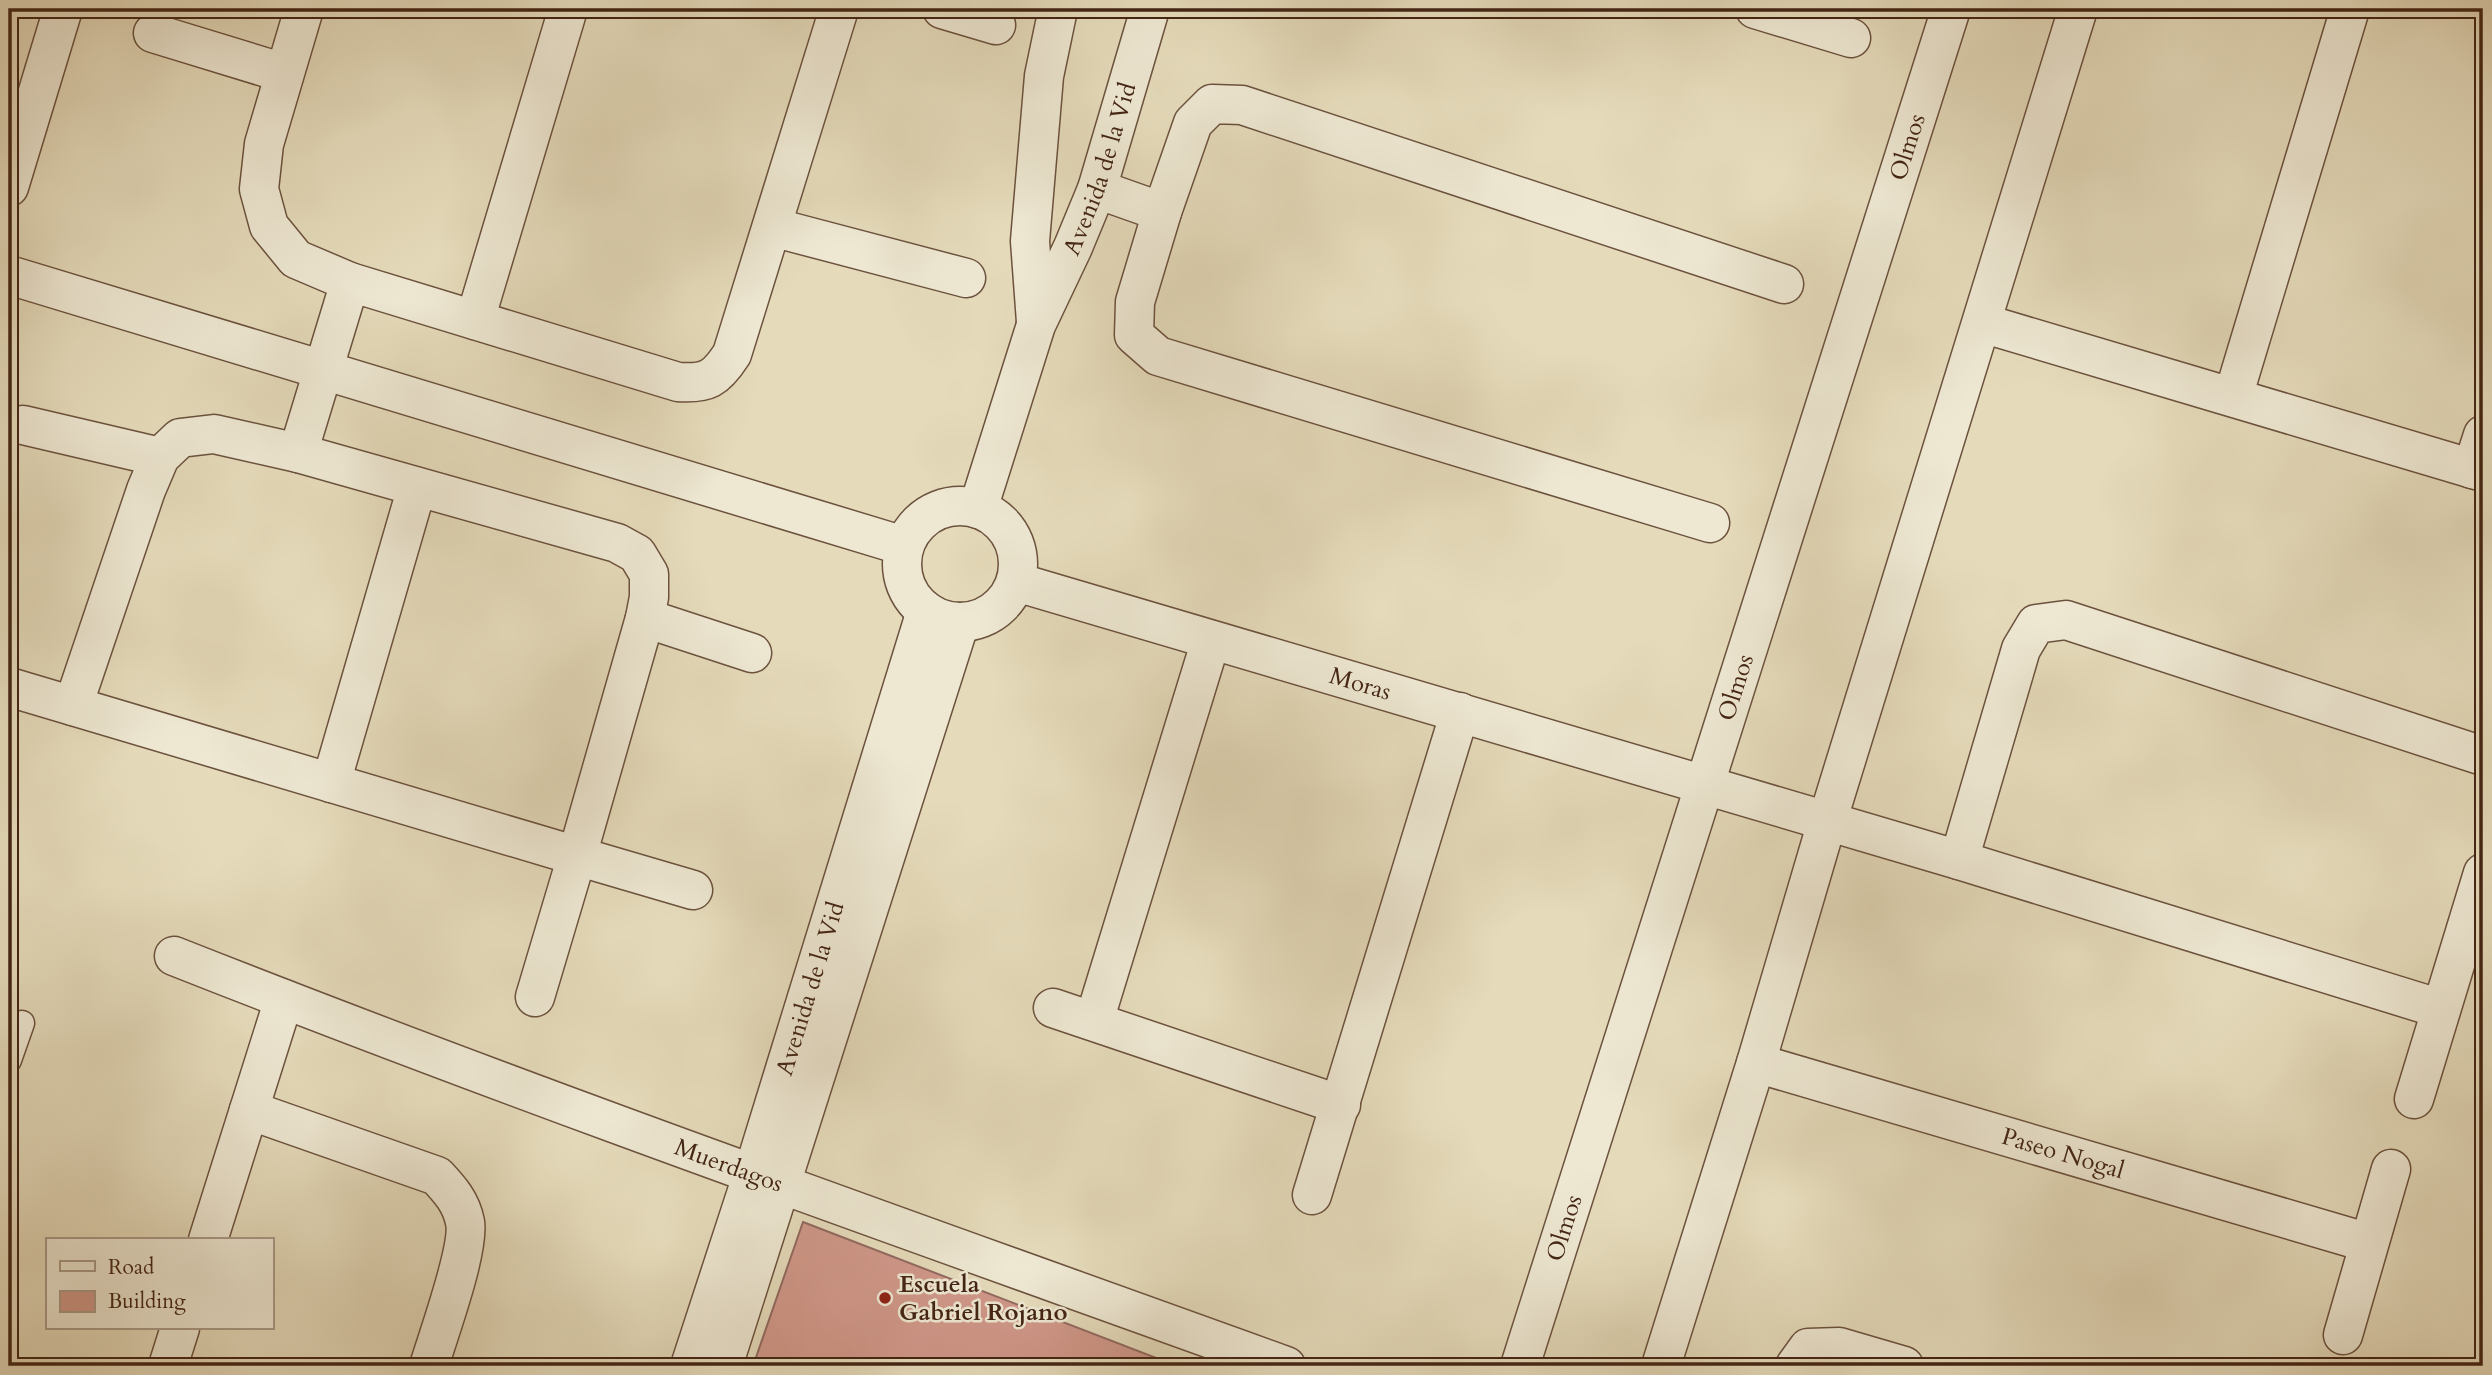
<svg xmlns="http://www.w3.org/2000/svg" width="2492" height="1375" viewBox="0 0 2492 1375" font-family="Cardo,serif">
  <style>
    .building { fill: #d0988a; stroke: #926a61; stroke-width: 2 }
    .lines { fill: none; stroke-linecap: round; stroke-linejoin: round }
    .service-casing { stroke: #6c523e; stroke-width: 27 }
    .minor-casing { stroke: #6c523e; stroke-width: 41 }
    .service { stroke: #eee8d3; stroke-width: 24 }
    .minor { stroke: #eee8d3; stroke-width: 38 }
    .poi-dot { fill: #8f2418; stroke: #eee8d3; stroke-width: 2.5 }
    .labels { text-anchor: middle; stroke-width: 5; stroke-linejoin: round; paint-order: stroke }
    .street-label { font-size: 24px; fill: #432514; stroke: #eee8d3 }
    .poi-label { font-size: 24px; font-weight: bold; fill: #432514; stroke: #eee8d3; text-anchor: start }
  </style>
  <rect width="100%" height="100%" fill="#e5dbbb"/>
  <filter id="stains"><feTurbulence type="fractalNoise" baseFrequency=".00286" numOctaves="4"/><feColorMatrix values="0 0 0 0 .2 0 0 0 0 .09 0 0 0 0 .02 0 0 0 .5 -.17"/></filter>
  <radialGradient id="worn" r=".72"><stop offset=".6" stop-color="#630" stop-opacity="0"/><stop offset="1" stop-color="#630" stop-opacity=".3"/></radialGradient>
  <!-- building -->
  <path class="building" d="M803,1222L1177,1366H753Z"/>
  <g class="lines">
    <defs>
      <path id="service" d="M9,1060L22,1023"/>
      <g id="minor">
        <path d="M304,9L264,144L259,189L269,226L296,259L350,282"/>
        <path d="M942,9L996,25"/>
        <path d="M1755,9L1851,38"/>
        <path d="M153,33L284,73"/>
        <path d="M9,187L63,9"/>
        <path d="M1097,189L1162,212"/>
        <path d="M772,227L966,278"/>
        <path d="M9,275L904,546"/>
        <path d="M475,320L568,9"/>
        <path d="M1036,322L1030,241L1044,76L1058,9"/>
        <path d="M1982,323L2483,472"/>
        <path d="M2233,397L2350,9"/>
        <path d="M23,425L160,457"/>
        <path d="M298,453L617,543L637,554L649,574V597L645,618L577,856L693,890"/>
        <path d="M2472,469L2483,435"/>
        <circle cx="960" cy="564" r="58"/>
        <path id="s1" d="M978,509L1036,325L1073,247L1097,189L1150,9"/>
        <path d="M1710,523L1158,356L1134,335L1135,302L1162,212L1193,123L1212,104L1242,105L1784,284"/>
        <path id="s2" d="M1016,582L1959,860L2441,1009"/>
        <path d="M645,618L752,653"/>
        <path d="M9,687L577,856L535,997"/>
        <path d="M73,706L146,490L160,457L180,438L214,434L298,453L350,282L678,382C707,384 716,379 732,354L839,9"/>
        <path d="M331,783L417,487"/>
        <path d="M1959,860L2021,649L2036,624L2066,620L2483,756"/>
        <path id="s3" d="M174,956C541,1101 915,1232 1286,1366"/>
        <path d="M1053,1008L1341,1105"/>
        <path d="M1094,1021L1211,640"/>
        <path id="s4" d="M1756,1063L2369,1243"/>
        <path d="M2414,1099L2483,873"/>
        <path d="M249,1110L437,1176C450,1190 461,1202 465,1222C470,1249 438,1336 429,1366"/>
        <path d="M1312,1195L1460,712"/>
        <path d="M208,1240L284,999"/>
        <path d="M2343,1335L2391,1169"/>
        <path d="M168,1366L180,1328"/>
        <path id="s5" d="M690,1366L753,1173L926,611"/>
        <path d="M723,1366L960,622"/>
        <path id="s6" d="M1520,1366L1951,9"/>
        <path d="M1661,1366L1756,1063L1827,822L2078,9"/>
        <path d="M1795,1366L1808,1348L1839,1347L1904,1366"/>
      </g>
    </defs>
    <!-- service casing -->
    <use href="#service" class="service-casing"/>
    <!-- minor casing -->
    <use href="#minor" class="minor-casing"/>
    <!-- service -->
    <use href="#service" class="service"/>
    <!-- minor -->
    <use href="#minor" class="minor"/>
  </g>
  <!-- markers -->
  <circle class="poi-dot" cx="885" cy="1298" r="7"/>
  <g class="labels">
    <!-- street labels -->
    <g class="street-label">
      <text dy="8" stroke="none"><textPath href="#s6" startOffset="1279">Olmos</textPath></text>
      <text dy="8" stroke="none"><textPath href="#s1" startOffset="362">Avenida de la Vid</textPath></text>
      <text dy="8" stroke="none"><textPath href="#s2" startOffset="359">Moras</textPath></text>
      <text dy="8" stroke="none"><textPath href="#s6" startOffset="712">Olmos</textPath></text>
      <text dy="8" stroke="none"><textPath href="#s5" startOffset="396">Avenida de la Vid</textPath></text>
      <text dy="8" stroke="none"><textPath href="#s4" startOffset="320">Paseo Nogal</textPath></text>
      <text dy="8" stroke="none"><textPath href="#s3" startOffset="593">Muerdagos</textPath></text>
      <text dy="8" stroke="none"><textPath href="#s6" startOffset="145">Olmos</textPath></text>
    </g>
    <!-- poi labels -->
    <g class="poi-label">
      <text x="899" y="1292">Escuela<tspan x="899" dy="28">Gabriel Rojano</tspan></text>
    </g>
  </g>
  <!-- margin -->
  <rect width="2492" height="1375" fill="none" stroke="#e5dbbb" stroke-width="35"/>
  <rect x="10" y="10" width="2471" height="1354" fill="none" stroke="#432514" stroke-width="3.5"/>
  <rect x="18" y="18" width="2457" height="1340" fill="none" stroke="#432514" stroke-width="2"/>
  <!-- legend -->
  <rect x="46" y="1238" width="228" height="91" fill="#eee8d3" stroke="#aa9a87" stroke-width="2"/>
  <rect x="60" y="1261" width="35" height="10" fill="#eee8d3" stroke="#aa9a87" stroke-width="2"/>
  <text x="108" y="1274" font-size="21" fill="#432514">Road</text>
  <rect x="60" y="1291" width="35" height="21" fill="#d0988a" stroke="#aa9a87" stroke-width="2"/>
  <text x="108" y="1308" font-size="21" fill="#432514">Building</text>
  <rect width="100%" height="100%" filter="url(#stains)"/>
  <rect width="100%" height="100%" fill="url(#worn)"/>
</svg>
